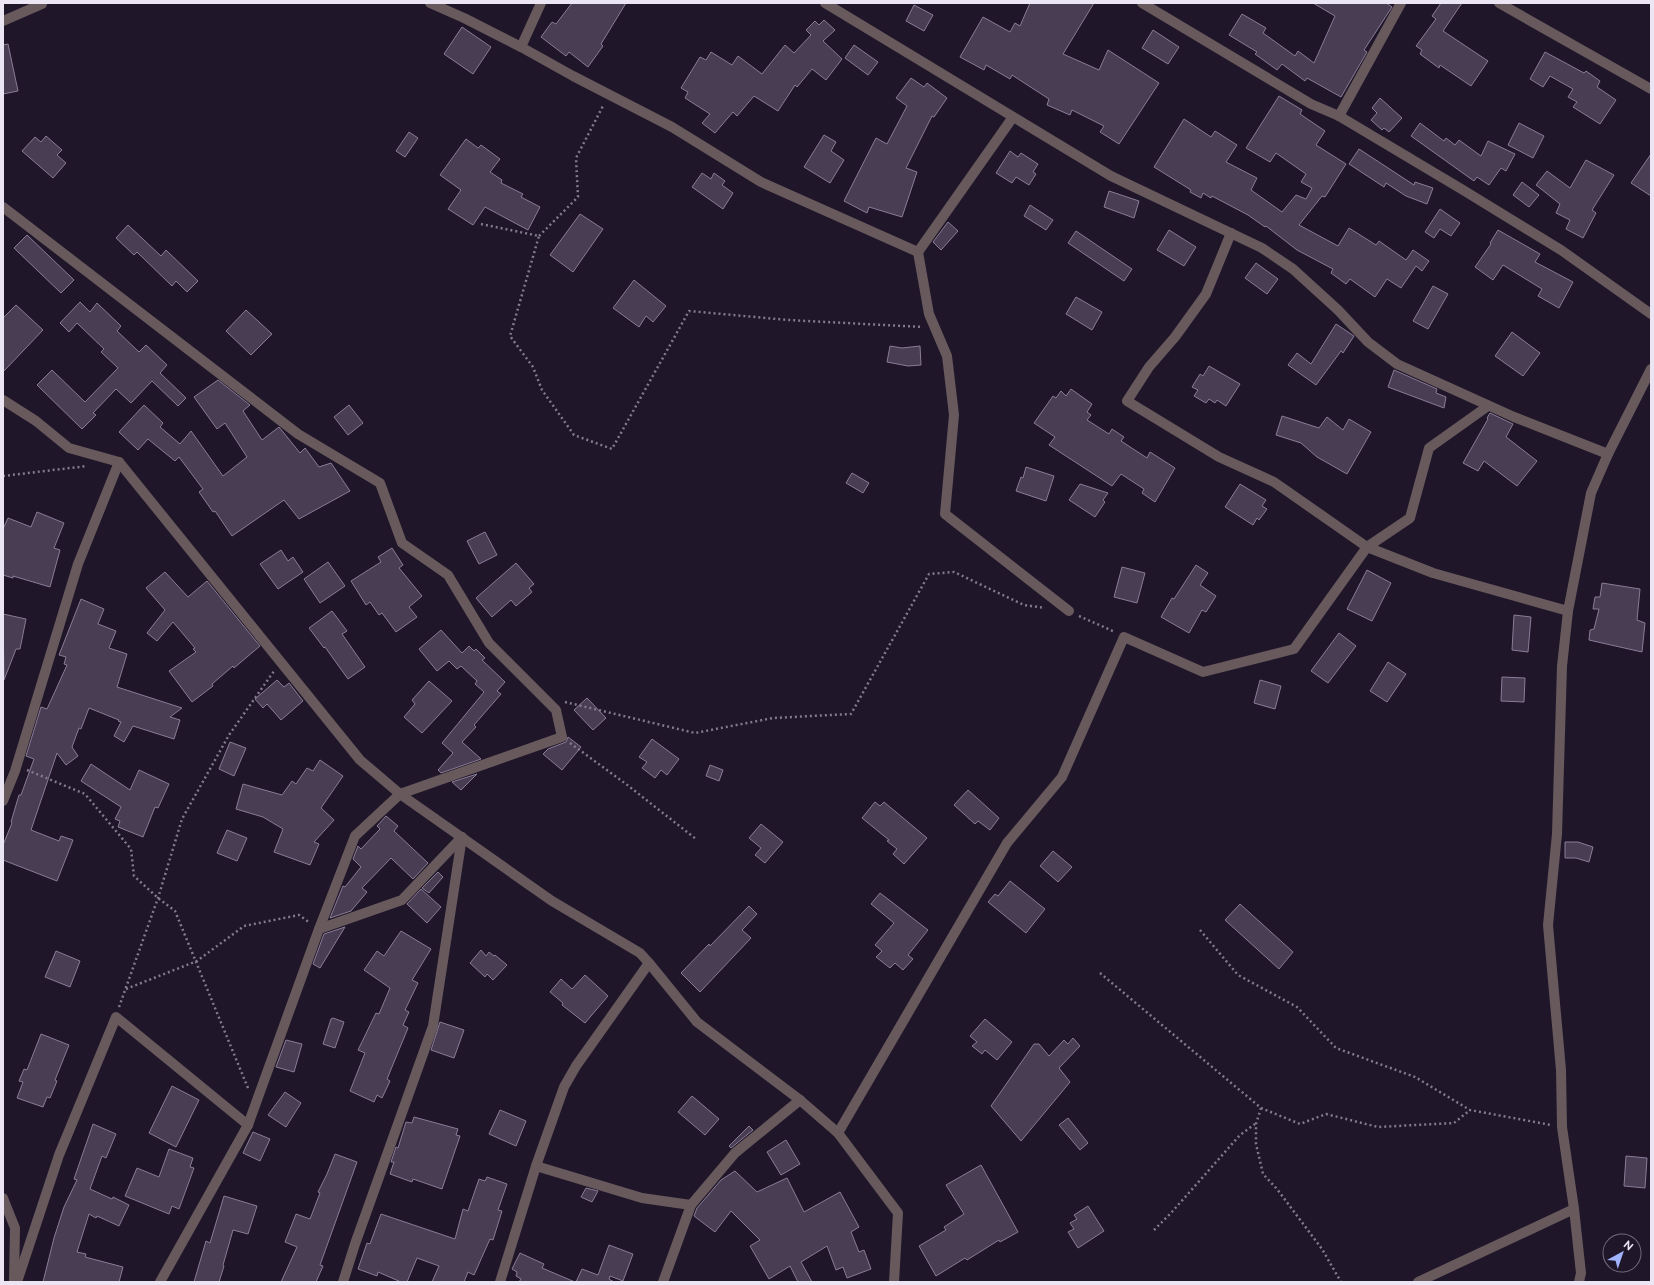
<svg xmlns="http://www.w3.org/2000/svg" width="1654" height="1285" viewBox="0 0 1654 1285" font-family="Raleway,sans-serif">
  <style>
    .building { fill: #483d53; stroke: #897d96 }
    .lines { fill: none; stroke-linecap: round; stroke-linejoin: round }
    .path { stroke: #827b8c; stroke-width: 2.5; stroke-dasharray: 2 3; stroke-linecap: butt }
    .street { stroke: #68595c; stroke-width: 10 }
  </style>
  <rect width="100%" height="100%" fill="#1f162a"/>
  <!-- building -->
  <g class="building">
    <path d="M572,3H626L601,44L603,46L588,67L569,52L566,56L541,37L552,22L556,24Z"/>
    <path d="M1030,3H1094L1063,54L1099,70L1108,50L1159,83L1119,144L1100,132L1104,126L1072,110L1070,115L1047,105L1049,99L1012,75L1010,79L986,65L984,70L960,57L983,17L1010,32L1015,23L1020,26Z"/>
    <path d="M1313,3H1386L1392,7L1364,50L1367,52L1341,97L1307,78L1305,81L1282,64L1277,70L1255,54L1257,52L1229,35L1242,14L1266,28L1263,33L1295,56L1298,51L1314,63L1335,16Z"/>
    <path d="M1441,3H1462L1443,31L1488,61L1471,86L1440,65L1439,68L1420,54L1422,50L1416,46L1436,19L1432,16Z"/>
    <path d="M914,5L933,15L924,31L906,21Z"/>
    <path d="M824,20L835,30L823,41L842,59L826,80L812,69L797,87L795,85L778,111L754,96L737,116L733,112L715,133L702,123L710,114L685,98L688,92L681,88L700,57L706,60L711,52L732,65L738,56L762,74L785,45L794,53L811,35L806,30L815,21L819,25Z"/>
    <path d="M462,27L491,47L473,74L444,54Z"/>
    <path d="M1153,30L1179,47L1168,64L1142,48Z"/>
    <path d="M8,44L18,91L3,94V45Z"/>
    <path d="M854,45L878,62L868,75L845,58Z"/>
    <path d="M1545,52L1584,73L1586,71L1600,81L1597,87L1616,100L1600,124L1573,107L1577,102L1568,97L1573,89L1550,76L1543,87L1530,79Z"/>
    <path d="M911,78L924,87L927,83L947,98L934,117L932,116L906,168L917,172L902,217L869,207L867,213L844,201L876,138L887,144L907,106L896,98Z"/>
    <path d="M1279,96L1302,110L1300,114L1325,131L1316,145L1346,164L1325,197L1322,196L1299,225L1338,246L1349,228L1376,245L1379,241L1406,260L1413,250L1429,261L1422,271L1416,266L1401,288L1387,279L1375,297L1350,279L1346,284L1331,273L1333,269L1297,250L1266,226L1265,227L1248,215L1212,196L1211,198L1203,193L1201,198L1190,192L1191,190L1154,167L1184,119L1211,137L1215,131L1237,145L1226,162L1257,178L1251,190L1282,212L1296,195L1306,199L1312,188L1301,182L1306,174L1276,153L1270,162L1246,148Z"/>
    <path d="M1380,98L1402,118L1389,132L1384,128L1382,130L1371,120L1377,113L1372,108Z"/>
    <path d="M1420,123L1444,141L1446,138L1455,145L1459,140L1481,156L1488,141L1515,154L1506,171L1501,168L1489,185L1477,177L1474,181L1411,136Z"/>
    <path d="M1519,123L1544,136L1533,158L1508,145Z"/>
    <path d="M409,132L418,138L405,157L396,151Z"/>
    <path d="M824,135L836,142L831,151L844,160L830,183L804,167Z"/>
    <path d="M46,136L62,150L57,155L66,163L53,178L22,151L35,137L41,142Z"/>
    <path d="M466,139L478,148L481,145L500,159L490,172L502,180L501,183L523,194L521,197L540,207L528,230L485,207L473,225L448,209L461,190L440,175Z"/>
    <path d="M1359,149L1414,185L1415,182L1433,188L1427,204L1406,196L1386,183L1384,187L1349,164Z"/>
    <path d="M1010,151L1018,157L1021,153L1038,164L1033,172L1036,174L1029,185L1016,177L1012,183L996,173Z"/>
    <path d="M1651,154V196L1631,183Z"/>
    <path d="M1586,160L1614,175L1592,210L1596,213L1583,238L1566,229L1570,220L1556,213L1560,204L1536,185L1547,171L1570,188Z"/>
    <path d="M702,173L711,179L714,173L725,181L722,185L733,193L723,209L692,187Z"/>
    <path d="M1522,182L1539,195L1529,207L1513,195Z"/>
    <path d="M1109,191L1139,201L1134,218L1104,207Z"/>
    <path d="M1030,205L1053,220L1046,230L1024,216Z"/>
    <path d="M1440,209L1460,223L1451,236L1440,229L1434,238L1425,232Z"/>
    <path d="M580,214L603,229L573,272L550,255Z"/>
    <path d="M948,222L958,231L941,250L933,242Z"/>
    <path d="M128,225L161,256L166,250L198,281L187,292L176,281L172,286L137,252L134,255L116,238Z"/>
    <path d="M1169,230L1196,247L1184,266L1157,250Z"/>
    <path d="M1498,230L1540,254L1535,262L1573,282L1559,308L1538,296L1542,289L1503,265L1493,280L1475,267L1491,244L1490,243Z"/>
    <path d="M1076,231L1132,269L1124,281L1068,243Z"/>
    <path d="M27,235L74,280L61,293L14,248Z"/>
    <path d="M1256,263L1278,279L1267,294L1245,278Z"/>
    <path d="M634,280L666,306L653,322L646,316L639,327L613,308Z"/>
    <path d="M1433,286L1448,294L1428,329L1413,321Z"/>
    <path d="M1076,297L1102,312L1092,330L1066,314Z"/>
    <path d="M80,302L90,312L97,303L121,326L117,331L139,352L146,345L167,365L160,373L186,398L178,406L152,381L131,403L116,389L93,413L96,415L82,429L37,385L52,370L85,402L118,368L101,352L104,349L77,323L69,332L60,323Z"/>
    <path d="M16,305L43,330L3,372V318Z"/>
    <path d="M246,310L272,334L251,355L226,331Z"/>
    <path d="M1336,324L1354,336L1343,353L1341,351L1316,385L1288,365L1297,353L1311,364Z"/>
    <path d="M1512,332L1540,353L1523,376L1495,356Z"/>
    <path d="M890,346L902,348L920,346L921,365L908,366L887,362Z"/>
    <path d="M1209,366L1240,384L1226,406L1217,400L1215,403L1209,399L1206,403L1194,396L1198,390L1192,387L1200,374L1203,376Z"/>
    <path d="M1394,370L1437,389L1436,393L1446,397L1444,408L1388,387Z"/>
    <path d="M218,380L250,405L243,411L262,440L279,427L300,453L305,448L319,467L331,463L350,491L299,519L284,500L232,536L215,511L213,512L199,492L203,489L179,457L175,461L148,439L138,450L119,432L144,405L163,423L160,427L180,444L191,431L223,476L247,457L225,423L217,429L194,397Z"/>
    <path d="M1071,389L1092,404L1087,412L1091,415L1087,420L1109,434L1112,429L1124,437L1121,441L1147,458L1150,452L1175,468L1155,502L1142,493L1144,489L1121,474L1112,486L1049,445L1055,437L1034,423L1053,396L1056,398L1061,391L1066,396Z"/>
    <path d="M349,405L363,423L348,435L334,417Z"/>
    <path d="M1490,413L1513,424L1506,437L1537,461L1517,486L1484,461L1478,471L1463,463L1488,419L1487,418Z"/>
    <path d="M1282,416L1319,428L1327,417L1343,430L1349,419L1371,432L1347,474L1317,457L1301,443L1276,435Z"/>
    <path d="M1026,467L1054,476L1046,501L1016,491L1021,477L1023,478Z"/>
    <path d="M852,473L869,483L863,493L846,483Z"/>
    <path d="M1080,484L1108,493L1103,500L1105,502L1095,517L1069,500Z"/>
    <path d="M1240,484L1266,500L1262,506L1267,509L1259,520L1257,518L1253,525L1225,507Z"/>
    <path d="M37,512L64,523L54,548L60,550L50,587L13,576V578L3,575V529L8,518L31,527Z"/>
    <path d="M485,532L497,555L479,564L467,541Z"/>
    <path d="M392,548L403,565L399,568L422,596L409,607L417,617L396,632L382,613L379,615L370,602L366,605L351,581L381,562L378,557Z"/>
    <path d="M281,550L288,561L293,557L303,572L278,589L260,564Z"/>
    <path d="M328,562L345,586L320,603L304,579Z"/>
    <path d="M516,563L534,584L529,588L532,592L516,606L511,600L492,617L476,598Z"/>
    <path d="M1196,565L1208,573L1200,585L1216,596L1206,612L1202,610L1189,633L1161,617L1172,598L1174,599Z"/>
    <path d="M1122,567L1145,573L1137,603L1114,597Z"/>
    <path d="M1367,570L1391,583L1372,621L1347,609Z"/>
    <path d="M165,572L188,597L207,581L260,646L234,668L233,666L212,684L213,686L192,702L169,671L196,652L193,649L195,648L173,622L157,641L147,633L165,610L146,588Z"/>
    <path d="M1602,583L1640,589L1637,620L1645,623L1642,652L1589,640L1590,630L1594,629L1599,609H1593L1595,597H1600Z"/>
    <path d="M81,599L104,609L98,624L116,631L109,648L127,654L117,687L182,708L170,717L180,720L174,739L133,726L124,742L114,736L121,722L118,721L119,720L89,708L81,729L79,728L72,747L78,756L66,765L57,753L31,830L59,841L61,836L73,840L57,881L3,860V845L12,823L11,822L19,795H21L34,759L26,756L41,707L47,709L67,665L64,664L66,657L59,655Z"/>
    <path d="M332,611L347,631L342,634L365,667L348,679L325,647L324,648L309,628Z"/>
    <path d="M3,614L26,619L20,649H16L4,680Z"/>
    <path d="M1514,615L1531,617L1528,652L1512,650Z"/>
    <path d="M441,630L462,653L469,646L474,651L476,649L485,658L482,660L505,682L497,691L501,694L474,725L476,727L462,742L481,759L441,773L438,770L453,753L442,743L484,692L475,684L477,681L461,666L457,669L449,661L437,671L419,649Z"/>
    <path d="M1339,633L1356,646L1328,683L1311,671Z"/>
    <path d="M1388,662L1406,674L1387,702L1370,691Z"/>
    <path d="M1502,677L1525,678L1524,702L1501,701Z"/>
    <path d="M277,680L284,687L289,683L303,701L281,720L267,704L263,708L255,699Z"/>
    <path d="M1260,680L1281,686L1275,709L1254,703Z"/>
    <path d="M429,681L452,701L422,733L404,717L415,704L412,700Z"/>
    <path d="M587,698L606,718L593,730L574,710Z"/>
    <path d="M568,737L581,747L562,770L543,754L548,749L566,742Z"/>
    <path d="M652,739L679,759L667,775L661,770L655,778L642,768L647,762L639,757Z"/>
    <path d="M230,742L246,748L234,776L219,769Z"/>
    <path d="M320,760L343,776L321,808L334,820L314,842L319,844L310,865L274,852L283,829L263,817L236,809L243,784L282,795L292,781L296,784L307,768L313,771Z"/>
    <path d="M91,764L130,790L139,770L169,784L158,808L155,807L143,837L118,827L120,821L115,819L121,807L81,781Z"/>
    <path d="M710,765L723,770L719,781L706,776Z"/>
    <path d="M477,774L461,790L452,782Z"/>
    <path d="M968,790L999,818L990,830L978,821L975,824L954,805Z"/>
    <path d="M875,802L880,806L884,802L927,838L904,864L893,854L897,849L887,841L889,840L862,818Z"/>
    <path d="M386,816L398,826L394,831L428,863L413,879L391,858L362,888L367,892L351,911L330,918L343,886L345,887L361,867L353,859L358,846L361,849L380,829L377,826Z"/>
    <path d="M761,824L783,842L765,863L755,855L761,848L749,838Z"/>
    <path d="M227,830L247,838L237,861L217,853Z"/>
    <path d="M1565,842H1578L1593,847L1589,862L1576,858H1565Z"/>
    <path d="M1053,851L1072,867L1058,882L1040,866Z"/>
    <path d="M438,872L443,877L429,893L422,888Z"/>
    <path d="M1010,881L1045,909L1026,933L988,902L995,894L998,896Z"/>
    <path d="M421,889L441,907L427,923L407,904Z"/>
    <path d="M880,893L928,930L908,955L913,959L903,970L895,963L890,968L876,957L882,951L875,945L894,923L871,904Z"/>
    <path d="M1240,904L1293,952L1279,969L1225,920Z"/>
    <path d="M749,906L757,914L742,930L751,938L700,992L681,973L709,944L710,946Z"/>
    <path d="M345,927L320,968L313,964L324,934Z"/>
    <path d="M401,931L431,949L412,980L418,983L405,1010L409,1012L403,1025L408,1028L387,1079L390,1081L382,1098L377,1095L374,1102L350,1091L365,1053L358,1050L376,1013L379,1014L390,988L364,970L377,951L384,956Z"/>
    <path d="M481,950L486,956L489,952L494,956L495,955L507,965L493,980L487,974L485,977L470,963Z"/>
    <path d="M56,951L80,961L70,987L45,977Z"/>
    <path d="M585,975L608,996L585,1023L562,1005L563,1003L550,992L561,979L572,989Z"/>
    <path d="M333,1018L344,1022L335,1048L323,1044L331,1019Z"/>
    <path d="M985,1019L1012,1042L997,1060L985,1050L982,1054L972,1046L977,1042L970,1036Z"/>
    <path d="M440,1022L464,1030L454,1058L431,1050Z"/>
    <path d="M41,1034L69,1045L55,1080L57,1081L50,1098L47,1097L43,1107L17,1098L23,1082L19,1081L24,1069L27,1070Z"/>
    <path d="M1073,1038L1080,1046L1059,1068L1070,1082L1021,1141L991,1106L1034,1044H1039L1049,1056L1064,1040L1068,1044Z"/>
    <path d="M286,1040L302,1044L294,1072L276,1067Z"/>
    <path d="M172,1086L199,1100L176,1147L149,1133Z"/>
    <path d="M285,1092L301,1103L286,1127L268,1115Z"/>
    <path d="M692,1096L719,1119L705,1135L678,1112Z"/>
    <path d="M500,1110L526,1121L516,1146L489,1134Z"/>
    <path d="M414,1117L458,1129L456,1135L460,1136L442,1189L413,1179L412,1182L390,1174L394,1162H391L396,1147L398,1148L406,1122L412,1123Z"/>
    <path d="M1068,1118L1088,1143L1080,1150L1059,1125Z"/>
    <path d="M93,1124L116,1134L106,1158L102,1156L90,1189L112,1199L113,1197L129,1205L119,1226L97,1216L96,1218L89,1214L77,1252L86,1254L85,1257L123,1267L119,1282H43L54,1238L64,1207L77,1180L74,1179Z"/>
    <path d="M749,1126L753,1130L731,1148L729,1146Z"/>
    <path d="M253,1132L270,1139L260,1161L243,1153Z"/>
    <path d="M786,1140L800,1164L781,1175L767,1152Z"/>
    <path d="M169,1149L193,1158L190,1167L194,1168L179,1209L172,1206L169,1214L125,1196L137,1168L159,1177Z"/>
    <path d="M335,1154L357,1162L320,1265L323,1266L316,1282H281L297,1247L285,1242L296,1214L310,1219L320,1193L318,1192L327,1174Z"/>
    <path d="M1626,1156L1647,1158L1645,1188L1624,1186Z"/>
    <path d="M981,1165L1018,1232L1000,1242L999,1240L967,1260L965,1258L936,1276L919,1246L946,1230L944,1227L964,1214L946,1185Z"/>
    <path d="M735,1171L757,1192L787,1178L804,1212L840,1192L859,1227L851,1232L859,1252L864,1250L871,1269L847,1278L843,1267L836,1270L827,1246L801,1262L812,1282H798L790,1266L769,1279L750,1246L760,1240L731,1211L715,1232L694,1216L697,1208L721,1180Z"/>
    <path d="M487,1177L507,1184L498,1210L502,1211L493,1240L490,1239L474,1275L468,1272L464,1282H432L439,1266L417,1258L407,1282H401L378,1272L377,1276L358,1269L367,1243L370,1244L381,1214L455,1239L463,1209L468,1211L479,1179L485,1181Z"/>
    <path d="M586,1188L598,1191L592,1202L581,1197Z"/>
    <path d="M224,1196L257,1206L248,1234L233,1230L223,1265L224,1266L219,1282H194L206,1241L210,1243Z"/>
    <path d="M1088,1206L1104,1231L1078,1248L1068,1232L1074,1229L1070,1223L1077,1219L1074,1215Z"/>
    <path d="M609,1245L633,1254L623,1281L610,1276L609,1279L614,1282H576L582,1269L598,1275Z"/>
    <path d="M520,1253L544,1264L542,1268L575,1282H519L521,1279L516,1276L517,1272L512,1269Z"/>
  </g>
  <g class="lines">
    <!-- path -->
    <g class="path">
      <path d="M481,224L539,236L510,336L533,367L542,390L574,435L612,449L689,311L788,320L923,327"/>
      <path d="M539,236L578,197L576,158L604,104"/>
      <path d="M3,476L87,466"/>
      <path d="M1079,616L1115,632"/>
      <path d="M565,702L695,733L773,718L851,714L929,574L954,572L1024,605L1045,608"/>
      <path d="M570,743L626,784L696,839"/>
      <path d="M27,770L85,794L131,849L134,876L158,898L175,911L248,1088"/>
      <path d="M1200,930L1238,975L1297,1007L1336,1048L1415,1077L1470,1110L1551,1125"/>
      <path d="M1100,973L1261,1108L1300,1124L1326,1114L1378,1127L1454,1123L1470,1110"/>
      <path d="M126,989L197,961L244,926L299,915L310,923"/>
      <path d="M119,1007L158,898L182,819L229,735L274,671"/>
      <path d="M1261,1108L1256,1124V1144L1263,1174L1277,1189L1322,1249L1341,1282"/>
      <path d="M1154,1230L1171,1213L1240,1135L1255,1124"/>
    </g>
    <!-- street -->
    <g class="street">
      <path d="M430,3L464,18L521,47"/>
      <path d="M541,3L521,47L573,76L672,127L761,182L918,252L1013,117"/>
      <path d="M825,3L1111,176L1262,248L1293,269L1338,310L1368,342L1397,364L1514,417L1608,454"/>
      <path d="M1142,3L1311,104L1339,116L1463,190L1561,250L1651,314"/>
      <path d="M1499,3L1651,89"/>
      <path d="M3,21L42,4"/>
      <path d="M1339,116L1401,3"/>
      <path d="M3,207L298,434L380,483L402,543L448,575L489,643L556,710L562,737L400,794L355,836L319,929"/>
      <path d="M1231,233L1206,294L1175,337L1149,367L1127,401L1219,457L1274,482L1367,547L1433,573L1568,611"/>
      <path d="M918,252L929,314L947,356L954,415L945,514L1069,611"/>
      <path d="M3,400L36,421L69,448L119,462L360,760L400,794L552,901L640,953L649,963L697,1022L800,1100L838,1133L898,1213L894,1282"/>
      <path d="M3,801L15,771L78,564L119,462"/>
      <path d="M838,1133L1007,843L1062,777L1124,637L1203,672L1294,649L1367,547L1410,518L1429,448L1488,406"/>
      <path d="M536,1166L642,1198L691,1205"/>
      <path d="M3,1198L15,1228L14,1282"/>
      <path d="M17,1282L59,1155L116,1017L248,1125"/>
      <path d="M160,1282L248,1125L319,929L402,900L462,837"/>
      <path d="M343,1282L355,1244L433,1026L462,837"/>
      <path d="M500,1282L536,1166L564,1087L576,1066L649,963"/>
      <path d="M663,1282L691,1205L735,1153L800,1100"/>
      <path d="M1418,1282L1574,1209"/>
      <path d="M1579,1282L1581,1273L1574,1209L1562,1127L1561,1070L1548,925L1557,834L1562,666L1568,611L1591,493L1608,454L1651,369"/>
    </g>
  </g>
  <!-- border -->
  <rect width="1654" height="1285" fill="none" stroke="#ebe5f4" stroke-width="8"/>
  <!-- north arrow -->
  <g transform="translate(1622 1253) rotate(40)"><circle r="19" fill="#1f162a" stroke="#71697b"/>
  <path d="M0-3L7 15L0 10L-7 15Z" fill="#a0b3fd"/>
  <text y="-6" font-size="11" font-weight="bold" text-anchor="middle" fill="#ebe5f4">N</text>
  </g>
</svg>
